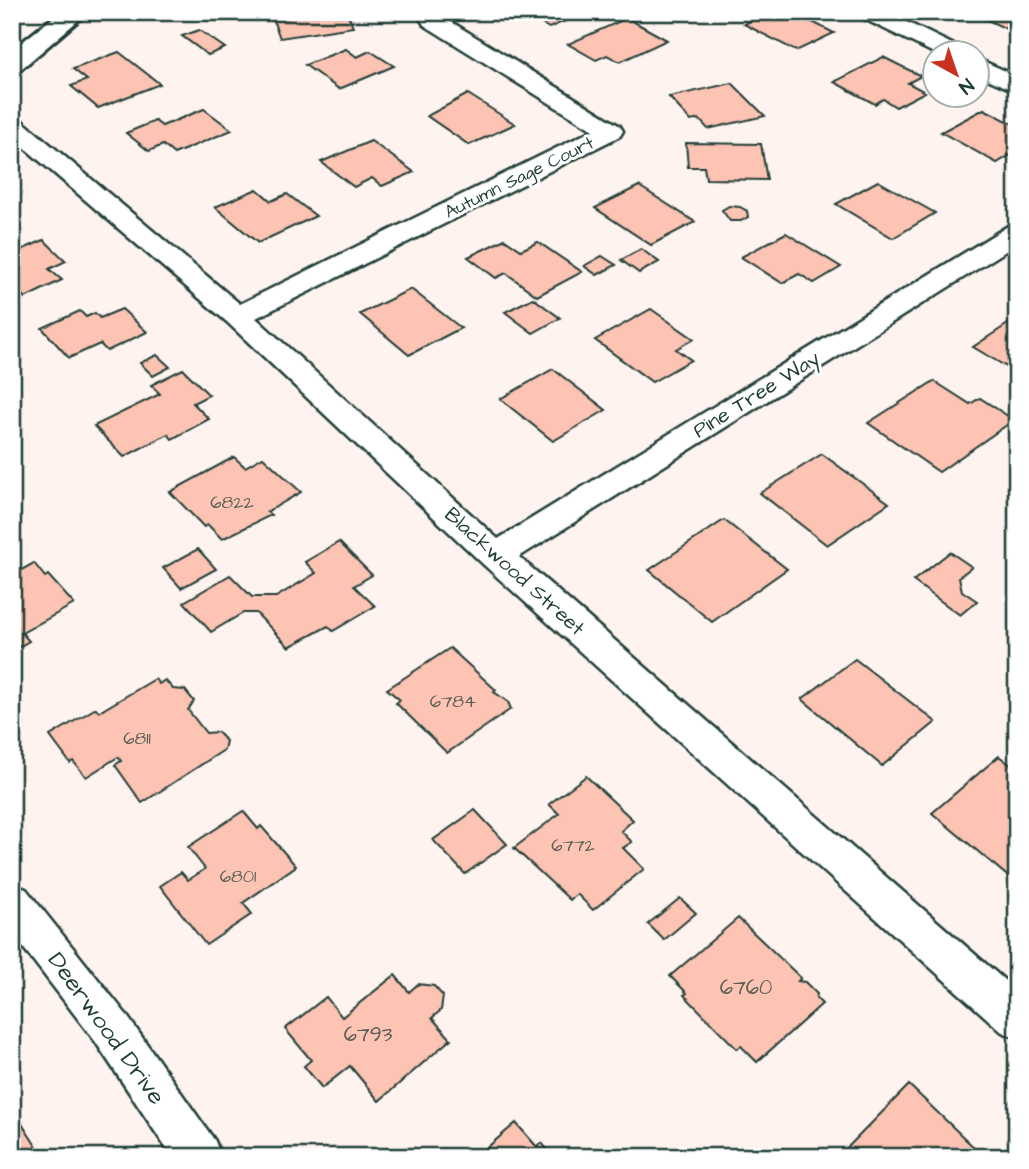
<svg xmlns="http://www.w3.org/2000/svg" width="1029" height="1169" viewBox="0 0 1029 1169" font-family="'Architects Daughter',sans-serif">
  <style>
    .building { fill: #fdc3b3; stroke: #1f3d34; stroke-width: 2 }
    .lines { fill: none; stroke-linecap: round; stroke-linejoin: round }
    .street-casing { stroke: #1f3d34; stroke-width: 5 }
    .secondary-casing { stroke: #1f3d34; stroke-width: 6 }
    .street { fill: #fff; fill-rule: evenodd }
    .secondary { fill: #fff; fill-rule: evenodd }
    .labels { text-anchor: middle; stroke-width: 6; stroke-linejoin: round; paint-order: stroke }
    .far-street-label { font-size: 18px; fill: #1f3d34; stroke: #fff }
    .number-label { font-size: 18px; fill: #565e54 }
    .street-label { font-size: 21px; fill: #1f3d34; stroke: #fff }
    .near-number-label { font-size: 21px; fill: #565e54 }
    .near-street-label { font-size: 24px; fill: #1f3d34; stroke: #fff }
  </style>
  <rect width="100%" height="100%" fill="#fff3f0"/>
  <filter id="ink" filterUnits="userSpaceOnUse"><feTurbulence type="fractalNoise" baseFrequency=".0143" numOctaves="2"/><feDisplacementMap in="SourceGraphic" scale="14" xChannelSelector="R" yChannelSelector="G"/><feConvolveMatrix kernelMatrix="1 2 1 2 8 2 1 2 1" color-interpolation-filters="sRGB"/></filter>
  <g filter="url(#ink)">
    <!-- building -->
    <g class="building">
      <path d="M286,12H347L353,27L280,38L273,20L288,18Z"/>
      <path d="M529,12H586L549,28L525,14Z"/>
      <path d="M770,12H793L834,33L796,51L744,24Z"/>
      <path d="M991,12H1017V34L981,17Z"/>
      <path d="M627,18L667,40L620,62L607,55L596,60L568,44Z"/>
      <path d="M199,30L225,48L208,55L182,36Z"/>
      <path d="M346,49L357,57L370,51L394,66L339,89L305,65Z"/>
      <path d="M119,52L160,84L98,108L71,86L87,80L73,69Z"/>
      <path d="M883,57L921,76L908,83L925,92L896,107L883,99L875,104L834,82Z"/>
      <path d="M732,83L765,116L708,129L699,119L691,121L669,97Z"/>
      <path d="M468,94L515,124L469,145L427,116Z"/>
      <path d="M204,109L232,130L174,154L163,145L149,151L126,133L155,121L162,126Z"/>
      <path d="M984,109L1017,126V151L997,163L941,132Z"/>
      <path d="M371,141L414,172L382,186L372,178L354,187L321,162Z"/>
      <path d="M686,143L761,144L767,180L706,179L704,167H688Z"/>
      <path d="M878,181L935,213L893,238L836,204Z"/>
      <path d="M639,186L695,222L651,245L595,208Z"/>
      <path d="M257,189L271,201L287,194L316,216L258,243L215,207Z"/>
      <path d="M729,206L740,207L747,211L748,217L741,221H730L722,210Z"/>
      <path d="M786,233L841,267L814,283L799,274L782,283L741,257Z"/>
      <path d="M505,239L521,250L538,242L582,272L537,296L506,273L496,278L468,257Z"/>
      <path d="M44,240L66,261L49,269L62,280L25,298L22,295L12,300V264L22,260L14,253Z"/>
      <path d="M641,249L659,262L639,273L621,260Z"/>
      <path d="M602,256L616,265L597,275L584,266Z"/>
      <path d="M411,289L461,328L409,355L360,314Z"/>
      <path d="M533,298L560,318L533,333L505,312Z"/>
      <path d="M122,309L147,332L107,351L100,344L69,358L42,328L80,311L86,317L95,313L100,318Z"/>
      <path d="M651,309L694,339L676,349L691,360L652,382L595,340Z"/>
      <path d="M1017,318V373L973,347Z"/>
      <path d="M157,355L170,367L153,376L140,363Z"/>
      <path d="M183,369L209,395L193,403L209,419L172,439L168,434L124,457L94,426L160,394L151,385Z"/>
      <path d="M553,369L606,410L553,441L500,399Z"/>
      <path d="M934,381L970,404L980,398L1014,420L939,472L868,423Z"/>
      <path d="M822,454L889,503L827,545L760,493Z"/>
      <path d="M234,457L245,467L263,457L301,492L267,512L271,515L222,539L208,525L204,527L170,492Z"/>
      <path d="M724,520L787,569L712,622L649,570Z"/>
      <path d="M339,542L372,575L354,586L375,606L333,631L328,626L289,647L256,613H243L211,632L184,602L230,575L252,597H276L316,573L305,562Z"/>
      <path d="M198,549L216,569L181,588L163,568Z"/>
      <path d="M950,552L972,567L959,577L962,591L977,601L960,615L913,581Z"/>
      <path d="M34,563L45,577L48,575L74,604L22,633L29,641L12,651V575Z"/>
      <path d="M450,648L496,690L494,692L508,702L511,709L447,753L396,703L400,700L387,689Z"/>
      <path d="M855,659L936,722L882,766L802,699Z"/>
      <path d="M155,679L159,684L165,680L173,689L185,690L194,701L188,710L206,733L218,732L226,741L224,750L142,803L115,765L121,761L118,757L86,777L73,761L70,763L50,736L96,708L99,712Z"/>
      <path d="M999,756L1017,770V884L932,813Z"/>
      <path d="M586,776L633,820L621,831L632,842L623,848L644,869L593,910L577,894L570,900L514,848L559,814L549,804Z"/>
      <path d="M475,810L507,844L465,874L433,840Z"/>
      <path d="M243,811L258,829L261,826L296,866L243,903L252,914L206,945L160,886L181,872L188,880L205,869L188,847Z"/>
      <path d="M680,898L696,913L664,940L648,924Z"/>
      <path d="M738,918L801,978L798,981L805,982L817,994L816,998L822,1004L757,1062L741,1046L737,1049L684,995L687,993L670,976Z"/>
      <path d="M395,975L409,992L418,984L434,986L443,996L441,1010L432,1018L451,1039L379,1101L350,1066L322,1088L304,1066L311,1060L285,1029L326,997L342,1017Z"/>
      <path d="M909,1085L982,1155L980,1157H848L843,1152Z"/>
      <path d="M516,1123L537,1147L542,1143L553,1157H476Z"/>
      <path d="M22,1124L43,1157H12V1131Z"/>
    </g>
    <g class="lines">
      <defs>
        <g id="street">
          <path d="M857,12H886L958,47L961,52L934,53L860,17Z"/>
          <path d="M432,13L440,15L620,126L623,131L620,136L256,318L498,539L1008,226L1017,224V244L519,557L1017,991V1038L1002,1032L484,565L227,322L12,137V117L20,119L240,304L593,130L424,25L421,20L424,15Z"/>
          <path d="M976,58L1017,76V92L976,74Z"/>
          <path d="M12,884L26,889L125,1013L215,1141L221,1157H172L95,1041L12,933Z"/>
        </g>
        <path id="secondary" d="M60,12H88L21,69L12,71V50Z"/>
      </defs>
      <!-- street casing -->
      <use href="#street" class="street-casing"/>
      <!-- secondary casing -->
      <use href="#secondary" class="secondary-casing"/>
      <!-- street -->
      <use href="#street" class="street"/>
      <!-- secondary -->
      <use href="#secondary" class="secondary"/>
    </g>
  </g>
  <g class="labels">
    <!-- far-street labels -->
    <g class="far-street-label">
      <text transform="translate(519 177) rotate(-26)" y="6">Autumn Sage Court</text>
    </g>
    <!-- number labels -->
    <g class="number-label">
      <text x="232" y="508">6822</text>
      <text x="453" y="707">6784</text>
      <text x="137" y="744">6811</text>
      <text x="573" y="851">6772</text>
      <text x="238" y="882">6801</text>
    </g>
    <!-- street labels -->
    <g class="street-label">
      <text transform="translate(756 394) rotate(-32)" y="7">Pine Tree Way</text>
      <text transform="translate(515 571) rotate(42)" y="7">Blackwood Street</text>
    </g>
    <!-- near-number labels -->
    <g class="near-number-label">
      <text x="746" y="994">6760</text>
      <text x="368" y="1041">6793</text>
    </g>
    <!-- near-street labels -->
    <g class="near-street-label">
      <text transform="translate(107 1028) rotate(54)" y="8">Deerwood Drive</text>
    </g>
  </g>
  <!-- margin -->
  <rect width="1029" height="1169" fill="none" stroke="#fff" stroke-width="42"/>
  <rect x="21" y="21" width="987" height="1127" fill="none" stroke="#1f3d34" stroke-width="2.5" filter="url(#ink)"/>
  <!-- north arrow -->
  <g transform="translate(956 74) rotate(140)"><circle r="33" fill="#ffffff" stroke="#a5b1ae" stroke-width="2"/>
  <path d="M0-5L12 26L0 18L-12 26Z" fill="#c8321e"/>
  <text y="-10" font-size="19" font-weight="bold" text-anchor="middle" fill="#1f3d34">N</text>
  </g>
</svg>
